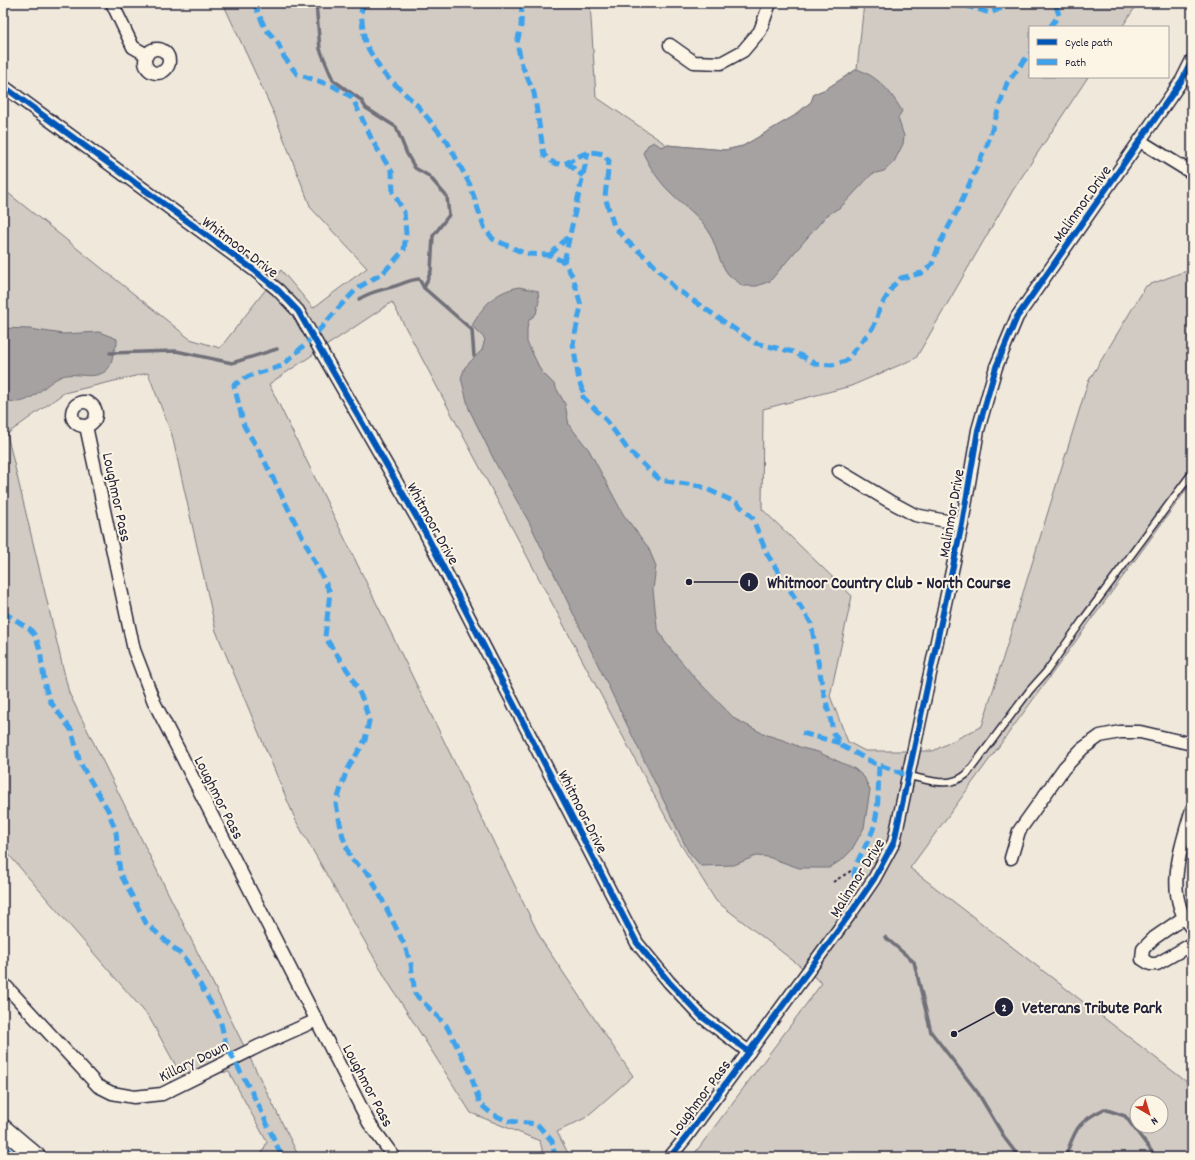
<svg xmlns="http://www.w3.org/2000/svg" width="1195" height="1160" viewBox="0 0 1195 1160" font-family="Dekko,sans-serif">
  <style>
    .green { fill: #d1cbc3; stroke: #7a767f; fill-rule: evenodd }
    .water { fill: #a6a2a2; stroke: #716f79 }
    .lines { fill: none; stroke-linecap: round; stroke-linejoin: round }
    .stream { stroke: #716f79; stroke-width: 3.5 }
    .lane-casing { stroke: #22223b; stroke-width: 9 }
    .street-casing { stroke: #22223b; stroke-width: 15 }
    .secondary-casing { stroke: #22223b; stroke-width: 20 }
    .path { stroke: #22223b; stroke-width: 2; stroke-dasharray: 3 3; stroke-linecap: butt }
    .lane { stroke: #fcf5e5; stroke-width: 6 }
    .street { stroke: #fcf5e5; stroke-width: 12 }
    .secondary { stroke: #fcf5e5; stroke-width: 17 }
    .quiet { stroke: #3ea2ec; stroke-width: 5; stroke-dasharray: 10 5; stroke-linecap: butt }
    .cycleway-casing { stroke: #fcf5e5; stroke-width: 8 }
    .cycleway { stroke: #0057b8; stroke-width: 6 }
    .labels { text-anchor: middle; stroke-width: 4; stroke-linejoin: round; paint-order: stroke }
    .street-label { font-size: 16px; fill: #22223b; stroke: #fcf5e5 }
    .leader { fill: none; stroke: #22223b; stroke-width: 1.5 }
    .callout-dot { fill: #22223b; stroke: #fcf5e5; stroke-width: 1.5 }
    .mark-label { font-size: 12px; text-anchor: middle; font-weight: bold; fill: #fff }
    .callout-label { font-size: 17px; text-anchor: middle; font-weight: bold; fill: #22223b; stroke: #fcf5e5; stroke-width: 4; stroke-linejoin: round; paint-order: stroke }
  </style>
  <rect width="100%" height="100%" fill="#efe8db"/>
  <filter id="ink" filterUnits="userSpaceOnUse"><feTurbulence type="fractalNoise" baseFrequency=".025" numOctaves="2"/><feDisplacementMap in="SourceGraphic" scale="8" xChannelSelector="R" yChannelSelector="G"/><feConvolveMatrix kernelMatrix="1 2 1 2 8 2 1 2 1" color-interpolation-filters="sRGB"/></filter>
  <g filter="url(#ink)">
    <!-- green -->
    <path class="green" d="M223,3H590L596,97L667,145L725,150L743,146L794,116L811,102L814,94L826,89L857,69L864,3H1138L1122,27H1030V77H1088L1013,190L916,358L851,386L763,409L762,509L852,596L830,696L848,742L865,751H933L982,726L1088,382L1146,286L1183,272H1192V482L910,868L1192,1086V1157H692L822,983L716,901L678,840L392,302L269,384L542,941L633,1076L585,1118L557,1132L570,1157H544L540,1141L471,1113L388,982L296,821L216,631L172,435L148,373L64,393L7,434L69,693L299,1157H260L267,1142L229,1072L181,1075L149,1017L3,848V189L190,339L220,348L281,270L313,308L367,268L311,208L275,116ZM1137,1102H1161V1126H1137Z"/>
    <!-- water -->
    <g class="water">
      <path d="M857,69C879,77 891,92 902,111L898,118L904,136L903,144L894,162L884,171L872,174L842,206L826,216L770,281L757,286H742C738,281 731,278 728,274C718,261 716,244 708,230C698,215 683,205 671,193C660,183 649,166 643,153L648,145L654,142L661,147L667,145L725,150L743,146L794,116L811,102L814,94L826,89Z"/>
      <path d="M519,287L538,291L539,301L536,314L529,320L527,329V342L541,371L554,384L565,404L569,425L589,450L623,514L648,547L656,566L653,590L657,627L665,642L695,678L735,719L764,734L786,741L802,748L818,752L855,769L864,777L870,790L864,828L851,851L843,859L829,868H799L768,857L756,856L734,865L701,866L688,851L529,522L496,464L469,409L461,378L465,367L482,350L485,339L472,326C483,305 495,292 519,287Z"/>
      <path d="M3,328L30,329L63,334L99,332L117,339V345C111,352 114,363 107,370C93,382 74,370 60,377C39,387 30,410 3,399Z"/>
    </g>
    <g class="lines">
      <!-- stream -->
      <g class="stream">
        <path d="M316,3L320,49L333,80L361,100L366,108L396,127L407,154L415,168L429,176L447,197L449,215L433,236L431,271L424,288"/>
        <path d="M359,299C372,291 378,291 392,287C403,284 408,280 419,279L424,288L472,330L474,356"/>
        <path d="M110,353L176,351L232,363L277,349"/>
        <path d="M885,937L914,962L931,1032L978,1093L1006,1140L1019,1157"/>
        <path d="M1065,1157C1076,1129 1076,1123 1104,1109L1125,1116L1156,1157"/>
      </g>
      <defs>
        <path id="lane" d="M909,776C930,780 949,789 967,774L1030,690L1046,672L1082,621L1192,473"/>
        <g id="street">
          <path d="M112,3L133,47L147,55"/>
          <path d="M670,45L694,62L721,63L743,51L760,31L770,3"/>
          <circle cx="157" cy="61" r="12"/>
          <path d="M3,86L254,270L278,290L298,311L425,532L637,943L669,982L701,1016L749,1052"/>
          <path d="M1140,141L1192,173"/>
          <circle cx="84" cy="414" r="12"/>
          <path d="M86,426L134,650L154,702L369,1123L394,1157"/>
          <path d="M839,471L889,501L915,515L962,524"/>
          <path d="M1192,809C1181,848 1163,894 1192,929"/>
          <path d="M1011,858L1019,831L1064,768L1082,749L1100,736L1120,732H1140L1192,744"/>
          <path d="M1183,918L1154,938L1143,949L1142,959L1150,964H1157L1192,944"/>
          <path d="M3,983L98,1086L112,1093L134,1097L162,1094L259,1046L317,1020"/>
          <path d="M670,1157L687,1136L850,914L874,879L894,842L962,524L978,430L996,367L1017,317L1182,80L1192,60"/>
        </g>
        <path id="secondary" d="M3,1128L37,1157"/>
      </defs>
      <!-- lane casing -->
      <use href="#lane" class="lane-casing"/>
      <!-- street casing -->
      <use href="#street" class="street-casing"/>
      <!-- secondary casing -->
      <use href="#secondary" class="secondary-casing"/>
      <!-- path -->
      <path class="path" d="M833,882L854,869"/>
      <!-- lane -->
      <use href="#lane" class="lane"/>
      <!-- street -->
      <use href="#street" class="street"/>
      <!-- secondary -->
      <use href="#secondary" class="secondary"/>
      <!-- quiet -->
      <g class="quiet">
        <path d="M254,3L265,28L278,43L284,57L297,74L333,86L352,97L373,142L392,172L393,192L404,212L406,233L404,250L383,273L359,287L342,304L313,337L282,366L249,376L234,385L244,426L261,454L330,592L325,637L350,674L364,702L369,721L365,740L346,772L336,804L343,837L351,859L370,875L404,944L411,964L415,994L446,1025L469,1069L480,1104L492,1114L508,1121L537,1124L552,1141L555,1157"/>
        <path d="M363,3L361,13L365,43L382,72L417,105L448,143L470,185L484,227L493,239L526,254L550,255L564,262L573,277L581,306L573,344L579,381L585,397H583L607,421L628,450L660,480L700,486L737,503L752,517L767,554L811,623L823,689L834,734L842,746L874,763L909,776"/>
        <path d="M522,3L521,26L517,43L522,65L534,93L544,155C562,174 569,158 587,153C592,151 599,153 603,154L609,161L605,197L614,226L627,241L649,260L675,288L755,343L794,352L816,364L832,365L846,361L874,326L880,308L893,286L901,278L922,273L932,264L940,243L958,209L987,145L1007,83L1030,53"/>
        <path d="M966,3L967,6L990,13L1013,3"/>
        <path d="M1050,27L1059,15L1055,3"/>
        <path d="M567,163L583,176"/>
        <path d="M550,255L569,236"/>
        <path d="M564,262L588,152"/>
        <path d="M3,612L30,629L36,637L40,650L45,686L50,701L72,731L80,763L108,810L116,832L120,873L146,923L185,958L220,1019L226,1045L259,1106L282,1157"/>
        <path d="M802,733L840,743"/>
        <path d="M854,877C854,860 872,840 875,822C879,804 878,784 879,765"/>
        <path d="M3,1146L16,1157"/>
      </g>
      <defs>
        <g id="cycleway">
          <path d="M3,86L254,270L278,290L298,311L425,532L637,943L669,982L701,1016L749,1052"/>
          <path d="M670,1157L687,1136L850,914L874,879L894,842L962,524L978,430L996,367L1017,317L1182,80L1192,60"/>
        </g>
      </defs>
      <!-- cycleway casing -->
      <use href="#cycleway" class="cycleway-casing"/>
      <!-- cycleway -->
      <use href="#cycleway" class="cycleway"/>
    </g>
  </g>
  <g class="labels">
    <!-- street labels -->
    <g class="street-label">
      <text transform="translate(1081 203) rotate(-55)" y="6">Malinmor Drive</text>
      <text transform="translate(241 246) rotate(37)" y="6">Whitmoor Drive</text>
      <text transform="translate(118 497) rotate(78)" y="6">Loughmor Pass</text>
      <text transform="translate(950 513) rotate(-80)" y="6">Malinmor Drive</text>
      <text transform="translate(434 523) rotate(61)" y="6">Whitmoor Drive</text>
      <text transform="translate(220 797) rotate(63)" y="6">Loughmor Pass</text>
      <text transform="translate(584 811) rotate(63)" y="6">Whitmoor Drive</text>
      <text transform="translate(856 877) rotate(-58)" y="6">Malinmor Drive</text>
      <text transform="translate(193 1060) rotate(-26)" y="6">Killary Down</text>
      <text transform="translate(369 1085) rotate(62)" y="6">Loughmor Pass</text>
      <text transform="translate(699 1097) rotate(-53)" y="6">Loughmor Pass</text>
    </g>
  </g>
  <!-- callouts -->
  <path class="leader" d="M689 582L749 582M954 1034L1004 1007"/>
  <g class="callout-dot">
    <circle cx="689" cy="582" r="4"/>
    <circle cx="954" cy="1034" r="4"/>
    <circle cx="749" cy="582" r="10"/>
    <circle cx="1004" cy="1007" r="10"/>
  </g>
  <g class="mark-label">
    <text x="749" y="586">1</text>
    <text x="1004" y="1011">2</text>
  </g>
  <g class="callout-label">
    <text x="889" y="588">Whitmoor Country Club - North Course</text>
    <text x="1092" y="1013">Veterans Tribute Park</text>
  </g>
  <!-- margin -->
  <rect width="1195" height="1160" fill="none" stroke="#fcf5e5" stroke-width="16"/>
  <rect x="8" y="8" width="1179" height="1144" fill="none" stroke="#22223b" stroke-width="1.5" filter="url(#ink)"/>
  <!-- legend -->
  <rect x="1029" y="26" width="140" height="52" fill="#fcf5e5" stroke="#a5a1a1"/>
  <rect x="1037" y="39" width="20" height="6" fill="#0057b8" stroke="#a5a1a1"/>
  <text x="1065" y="46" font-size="12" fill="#22223b">Cycle path</text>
  <rect x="1037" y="59" width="20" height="6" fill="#3ea2ec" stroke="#a5a1a1"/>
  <text x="1065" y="66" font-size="12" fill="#22223b">Path</text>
  <!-- north arrow -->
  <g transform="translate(1149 1114) rotate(142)"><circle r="19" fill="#fcf5e5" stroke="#a5a1a1"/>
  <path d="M0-3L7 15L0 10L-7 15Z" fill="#c8321e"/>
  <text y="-6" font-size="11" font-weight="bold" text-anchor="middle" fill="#22223b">N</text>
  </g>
</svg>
